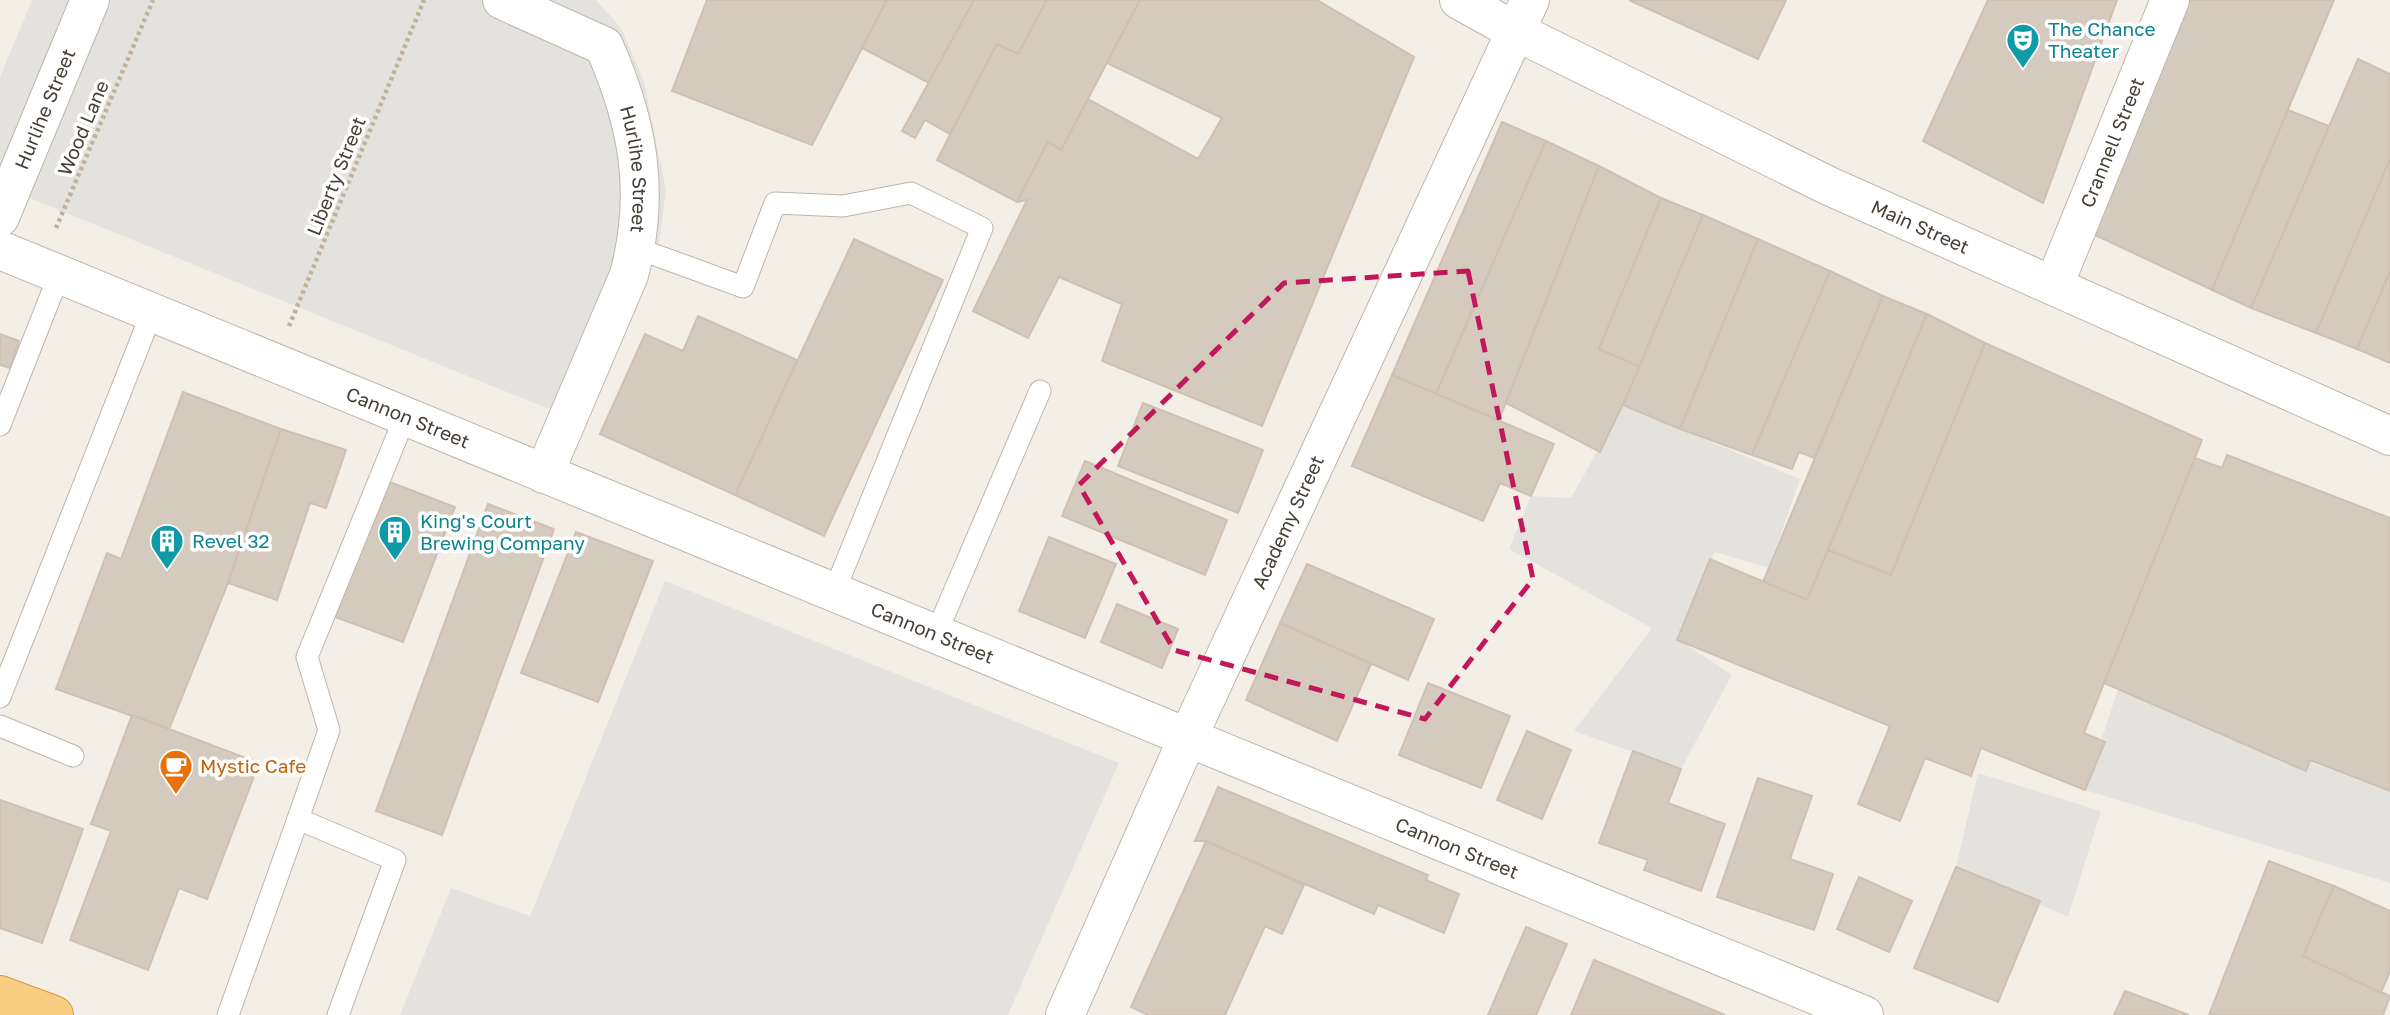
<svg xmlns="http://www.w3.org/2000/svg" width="2390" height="1015" viewBox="0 0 2390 1015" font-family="'Golos Text',sans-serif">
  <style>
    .parking { fill: #e4e2df }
    .building { fill: #d4cabd; stroke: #cec1b1; stroke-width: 2 }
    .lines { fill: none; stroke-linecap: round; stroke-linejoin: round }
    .service-casing { stroke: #beb6aa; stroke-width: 23 }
    .minor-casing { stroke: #beb6aa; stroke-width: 40 }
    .tertiary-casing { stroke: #beb6aa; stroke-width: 40 }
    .trunk-casing { stroke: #d7963d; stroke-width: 40 }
    .path { stroke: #bfb19c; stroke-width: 4.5; stroke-dasharray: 3.5 3.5; stroke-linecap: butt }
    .service { stroke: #fff; stroke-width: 21 }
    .minor { stroke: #fff; stroke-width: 38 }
    .tertiary { stroke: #fff; stroke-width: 38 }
    .trunk { stroke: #f9ce83; stroke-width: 38 }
    .marked { fill: none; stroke: #c2185b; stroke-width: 5; stroke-dasharray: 14 9; stroke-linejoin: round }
    .labels { text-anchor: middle; stroke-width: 7; stroke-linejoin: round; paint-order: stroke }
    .culture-label { font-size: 19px; fill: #0d838f; stroke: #fff; text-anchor: start }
    .street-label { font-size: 19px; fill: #463f36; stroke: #fff }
    .food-label { font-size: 19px; fill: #c56008; stroke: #fff; text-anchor: start }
  </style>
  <rect width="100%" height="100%" fill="#f3efe7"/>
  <!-- parking -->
  <g class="parking">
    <path d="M32,0H596L621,28L644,81L666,190L659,244L586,424L0,186V77Z"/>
    <path d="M1623,405L1800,479L1769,568L1715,552L1682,642L1732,675L1681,769L1574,731L1652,628L1509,549L1531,496L1571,498Z"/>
    <path d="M665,581L1119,763L1008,1015H400L451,888L530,916Z"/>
    <path d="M2118,689L2390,792V883L2085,790Z"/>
    <path d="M1978,773L2101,811L2068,917L1956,867Z"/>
  </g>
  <!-- building -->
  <g class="building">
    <path d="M707,0H887L812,145L672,91Z"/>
    <path d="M887,0H974L929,83L862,48Z"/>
    <path d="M974,0H1047L1018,54L997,44L950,134L925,120L915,138L902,131Z"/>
    <path d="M1047,0H1140L1061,150L1048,142L1017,202L937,160L997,44L1018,54Z"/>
    <path d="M1140,0H1317L1414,57L1262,426L1102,361L1122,304L1059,277L1028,338L973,311L1027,200L1017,202L1048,142L1061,150L1088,99L1198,159L1222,118L1107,63Z"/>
    <path d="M1629,0H1786L1758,59Z"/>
    <path d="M1988,0H2117L2043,203L1923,141Z"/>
    <path d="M2169,0H2334L2212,290L2078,227Z"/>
    <path d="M2358,59L2390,74V159L2316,333L2251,308Z"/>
    <path d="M2288,110L2329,126L2251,308L2212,290Z"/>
    <path d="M1502,122L1546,141L1436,394L1392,375Z"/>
    <path d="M1546,141L1599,166L1499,420L1436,394Z"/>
    <path d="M2390,159V272L2357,349L2316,333Z"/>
    <path d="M1599,166L1661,198L1599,349L1641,367L1600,452L1506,403Z"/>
    <path d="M1661,198L1703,215L1641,367L1599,349Z"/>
    <path d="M1703,215L1758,239L1680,429L1623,405Z"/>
    <path d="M854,239L943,280L824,536L735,495Z"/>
    <path d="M1758,239L1830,271L1752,455L1680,429Z"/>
    <path d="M1830,271L1883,296L1814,458L1799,452L1792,469L1752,455Z"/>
    <path d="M2390,272V363L2357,349Z"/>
    <path d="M1883,296L1927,314L1807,600L1763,582Z"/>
    <path d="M1927,314L1985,343L1891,575L1828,550Z"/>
    <path d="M698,316L797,360L735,495L600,434L645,334L683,351Z"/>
    <path d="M0,334L19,341L10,368L0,365Z"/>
    <path d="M1985,343L2202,440L2084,733L2105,742L2085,790L1981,748L1971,776L1925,758L1900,821L1858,804L1890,726L1677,640L1710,559L1807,600L1828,550L1891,575Z"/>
    <path d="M1392,375L1554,444L1531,496L1500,483L1483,521L1352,466Z"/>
    <path d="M183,392L281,429L228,583L169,729L56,689L107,553L121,559Z"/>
    <path d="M1143,403L1263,450L1238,513L1118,466Z"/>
    <path d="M281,429L346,450L326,508L310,503L277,600L228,583Z"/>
    <path d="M2227,455L2390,518V791L2310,760L2306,771L2104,683L2195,458L2222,468Z"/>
    <path d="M1085,461L1227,520L1205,575L1062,516Z"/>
    <path d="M387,481L455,507L403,642L335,617Z"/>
    <path d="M488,504L554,529L442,835L376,811Z"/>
    <path d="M576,532L653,561L598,702L521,673Z"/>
    <path d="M1049,537L1116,564L1085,638L1019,611Z"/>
    <path d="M1307,564L1434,619L1408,680L1280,623Z"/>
    <path d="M1117,604L1178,629L1162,668L1101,642Z"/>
    <path d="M1280,623L1371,664L1337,741L1246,700Z"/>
    <path d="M1428,683L1510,716L1481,788L1399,755Z"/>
    <path d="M132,715L259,763L207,899L179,888L148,970L70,940L111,831L91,824Z"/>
    <path d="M1527,731L1571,750L1542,819L1497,800Z"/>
    <path d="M1633,751L1681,769L1668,803L1725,824L1701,891L1644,870L1648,860L1599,843Z"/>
    <path d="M1758,778L1812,796L1790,859L1833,874L1814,930L1717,897Z"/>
    <path d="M1218,787L1428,875L1426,880L1459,894L1444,933L1378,905L1374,914L1206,841H1195Z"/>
    <path d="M0,800L83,829L42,943L0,928Z"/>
    <path d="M1206,841L1304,885L1282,934L1265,926L1225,1015H1148L1131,1007Z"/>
    <path d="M2269,861L2334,886L2303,956L2390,996L2383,1015H2209Z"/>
    <path d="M1956,867L2040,901L1998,1002L1914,968Z"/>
    <path d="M1859,877L1912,901L1889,952L1837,929Z"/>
    <path d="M2334,886L2390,911V971L2381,993L2303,956Z"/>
    <path d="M1526,927L1567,944L1536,1015H1488Z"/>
    <path d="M1594,960L1725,1015H1571Z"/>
    <path d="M2125,991L2189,1015H2114Z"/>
  </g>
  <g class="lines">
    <defs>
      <g id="service">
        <path d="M636,248L743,287L775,203L843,206L911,193L982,228L834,592"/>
        <path d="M0,425L59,275"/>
        <path d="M936,634L1040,391"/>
        <path d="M0,697L152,312"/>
        <path d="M0,726L73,756"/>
        <path d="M298,819L329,730L307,657L405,417"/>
        <path d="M228,1015L298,819L395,860L338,1015"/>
      </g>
      <g id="minor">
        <path id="s1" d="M502,0L604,46C638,123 651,192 629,275L544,474"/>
        <path id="s2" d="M0,217L90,0"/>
        <path id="s3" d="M0,250L1864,1015"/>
        <path id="s4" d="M2054,285L2170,0"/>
        <path id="s5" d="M1065,1015L1188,737L1530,0"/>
      </g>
      <g id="tertiary">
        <path id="s6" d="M1459,0L1515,31L1829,186L2390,436"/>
      </g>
      <path id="trunk" d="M0,995L54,1015"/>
    </defs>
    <!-- service casing -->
    <use href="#service" class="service-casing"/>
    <!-- minor casing -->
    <use href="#minor" class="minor-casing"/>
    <!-- tertiary casing -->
    <use href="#tertiary" class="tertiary-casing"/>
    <!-- trunk casing -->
    <use href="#trunk" class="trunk-casing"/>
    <!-- path -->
    <g class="path">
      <path d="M56,228L153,0"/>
      <path d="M289,326L424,0"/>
    </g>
    <!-- service -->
    <use href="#service" class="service"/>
    <!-- minor -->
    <use href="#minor" class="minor"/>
    <!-- tertiary -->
    <use href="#tertiary" class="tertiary"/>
    <!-- trunk -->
    <use href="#trunk" class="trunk"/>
  </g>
  <!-- marked area -->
  <path class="marked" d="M1468,271L1533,579L1425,719L1174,650L1079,485L1284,283Z"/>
  <!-- icons -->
  <defs>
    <symbol id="theatre-pin" viewBox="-11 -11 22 30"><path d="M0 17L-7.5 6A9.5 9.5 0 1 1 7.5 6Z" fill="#0f9aa8" stroke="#fff"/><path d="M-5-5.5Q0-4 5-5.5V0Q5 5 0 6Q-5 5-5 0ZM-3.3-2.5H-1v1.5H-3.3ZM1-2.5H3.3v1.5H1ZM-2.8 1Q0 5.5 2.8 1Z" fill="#fff"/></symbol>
    <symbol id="building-pin" viewBox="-11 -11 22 30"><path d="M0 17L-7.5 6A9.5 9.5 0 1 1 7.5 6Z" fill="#0f9aa8" stroke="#fff"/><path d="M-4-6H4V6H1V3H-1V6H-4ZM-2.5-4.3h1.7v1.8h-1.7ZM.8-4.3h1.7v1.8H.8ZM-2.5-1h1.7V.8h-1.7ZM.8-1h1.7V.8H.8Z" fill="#fff"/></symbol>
    <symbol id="cafe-pin" viewBox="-11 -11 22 30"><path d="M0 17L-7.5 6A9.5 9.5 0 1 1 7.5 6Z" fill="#e8710a" stroke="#fff"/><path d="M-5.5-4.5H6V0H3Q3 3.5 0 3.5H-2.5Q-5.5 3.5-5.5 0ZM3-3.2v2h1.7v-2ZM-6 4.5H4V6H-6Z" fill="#fff"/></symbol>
  </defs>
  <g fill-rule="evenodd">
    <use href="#theatre-pin" x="2004" y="21" width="38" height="52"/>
    <use href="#building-pin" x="376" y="513" width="38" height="52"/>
    <use href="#building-pin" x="148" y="522" width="38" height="52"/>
    <use href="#cafe-pin" x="157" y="747" width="38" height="52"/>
  </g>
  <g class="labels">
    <!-- culture labels -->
    <g class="culture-label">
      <text x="2048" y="36">The Chance<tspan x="2048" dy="22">Theater</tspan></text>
      <text x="420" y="528">King's Court<tspan x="420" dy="22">Brewing Company</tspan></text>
      <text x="192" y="548">Revel 32</text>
    </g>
    <!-- street labels -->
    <g class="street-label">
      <text dy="7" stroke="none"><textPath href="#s2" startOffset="117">Hurlihe Street</textPath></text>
      <text transform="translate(83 128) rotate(-67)" y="7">Wood Lane</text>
      <text dy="7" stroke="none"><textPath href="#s4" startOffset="154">Crannell Street</textPath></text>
      <text dy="7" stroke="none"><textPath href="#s1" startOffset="240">Hurlihe Street</textPath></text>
      <text transform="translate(336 176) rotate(-68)" y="7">Liberty Street</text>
      <text dy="7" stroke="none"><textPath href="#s6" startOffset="514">Main Street</textPath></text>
      <text dy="7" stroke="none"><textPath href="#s3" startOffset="441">Cannon Street</textPath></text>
      <text dy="7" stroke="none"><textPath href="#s5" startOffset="541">Academy Street</textPath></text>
      <text dy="7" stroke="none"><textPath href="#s3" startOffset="1008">Cannon Street</textPath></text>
      <text dy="7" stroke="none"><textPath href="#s3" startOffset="1575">Cannon Street</textPath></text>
    </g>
    <!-- food labels -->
    <g class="food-label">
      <text x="200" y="773">Mystic Cafe</text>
    </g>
  </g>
</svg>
